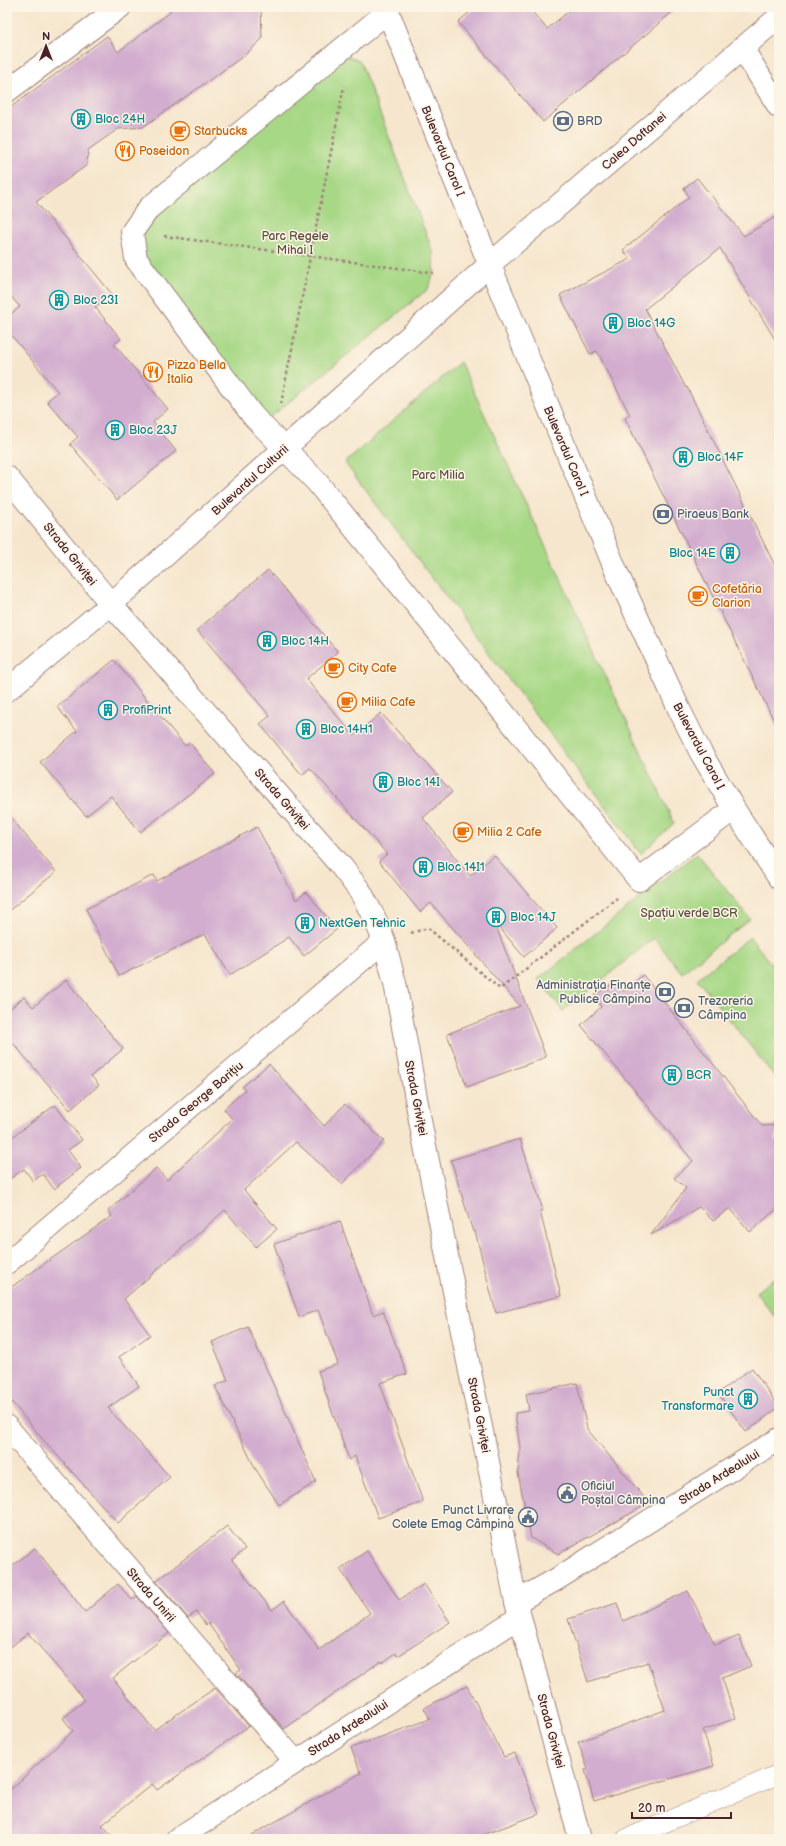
<svg xmlns="http://www.w3.org/2000/svg" width="786" height="1846" viewBox="0 0 786 1846" font-family="'Balsamiq Sans',sans-serif">
  <style>
    .green { fill: #a7d886; stroke: #787c58 }
    .building { fill: #d2adcf }
    .lines { fill: none; stroke-linecap: round; stroke-linejoin: round }
    .lane-casing { stroke: #a0827c; stroke-width: 20 }
    .street-casing { stroke: #a0827c; stroke-width: 24 }
    .secondary-casing { stroke: #a0827c; stroke-width: 24 }
    .primary-casing { stroke: #a0827c; stroke-width: 24 }
    .path { stroke: #a0827c; stroke-width: 2.5; stroke-dasharray: 3 3; stroke-linecap: butt }
    .lane { stroke: #fff; stroke-width: 19 }
    .street { stroke: #fff; stroke-width: 22 }
    .secondary { stroke: #fff; stroke-width: 22 }
    .primary { stroke: #fff; stroke-width: 22 }
    .labels { text-anchor: middle; stroke-width: 3; stroke-linejoin: round; paint-order: stroke }
    .culture-label { font-size: 12px; fill: #0d838f; stroke: #fcf5e5; text-anchor: start }
    .service-label { font-size: 12px; fill: #4e5e75; stroke: #fcf5e5; text-anchor: start }
    .food-label { font-size: 12px; fill: #c56008; stroke: #fcf5e5; text-anchor: start }
    .street-label { font-size: 12px; fill: #4a1f2b; stroke: #fcf5e5 }
    .park-label { font-size: 12px; fill: #614d42; stroke: #fcf5e5 }
  </style>
  <rect width="100%" height="100%" fill="#fcf5e5"/>
  <filter id="ink" filterUnits="userSpaceOnUse"><feTurbulence type="fractalNoise" baseFrequency=".025" numOctaves="2"/><feDisplacementMap in="SourceGraphic" scale="8" xChannelSelector="R" yChannelSelector="G"/><feConvolveMatrix kernelMatrix="1 2 1 2 8 2 1 2 1" color-interpolation-filters="sRGB"/></filter>
  <filter id="wash" filterUnits="userSpaceOnUse"><feTurbulence type="fractalNoise" baseFrequency=".012" numOctaves="4" result="noise"/><feDisplacementMap in="SourceGraphic" scale="16" xChannelSelector="R" yChannelSelector="G"/><feGaussianBlur stdDeviation="0.9" result="paint"/><feColorMatrix in="noise" values="0 0 0 0 0 0 0 0 0 0 0 0 0 0 0 0 0 1.4 0 .05"/><feComposite in="paint" operator="in"/></filter>
  <g filter="url(#wash)">
    <rect width="100%" height="100%" fill="#f6e6cd"/>
    <!-- green -->
    <g class="green">
      <path d="M338,53L360,61L433,252L434,273L428,289L262,424L136,259L149,207Z"/>
      <path d="M460,362L674,823L641,854L345,463Z"/>
      <path d="M697,853L750,919L682,973L654,938L563,1011L538,979Z"/>
      <path d="M750,937L779,974V1082L697,979Z"/>
      <path d="M779,1275V1312L774,1316L756,1292Z"/>
    </g>
    <g id="blocks">
      <!-- building -->
      <g class="building">
        <path d="M172,7H261L262,39L245,55L143,127L118,129L88,150L87,165L36,202L112,294L95,307L121,339L114,344L168,409L153,422L176,451L117,500L70,444L78,437L47,401L58,392L7,330V317L20,307L7,292V110L107,36L118,52L169,13Z"/>
        <path d="M476,7H528L547,29L574,7H678L543,122L458,22Z"/>
        <path d="M697,178L744,236L779,215V346L720,248L645,309L686,388L687,387L779,574V731L625,418L630,415L597,351L590,354L560,295L630,259L623,250L689,197L684,188Z"/>
        <path d="M268,570L338,652L306,679L354,736L381,713L452,792L423,818L470,876L494,855L557,928L524,957L494,921L546,1057L467,1087L447,1034L520,1006L431,903L420,912L379,861L387,854L310,768L302,775L260,724L270,716L197,630Z"/>
        <path d="M114,660L185,746L190,743L215,774L140,832L111,796L86,816L40,762L77,731L57,707Z"/>
        <path d="M7,813L56,872L7,912Z"/>
        <path d="M257,827L296,900L306,892L337,929L304,956L289,937L230,975L205,934L119,976L86,909L154,875L157,881Z"/>
        <path d="M643,975L762,1126L779,1125L775,1141L779,1147V1207L750,1232L730,1208L713,1221L699,1207L651,1235L686,1188L674,1178L693,1161L581,1025L601,1007L595,995L614,983L624,991Z"/>
        <path d="M66,980L123,1049L91,1076L99,1085L70,1110L7,1036V1011L24,997L33,1007Z"/>
        <path d="M269,1064L324,1126L345,1104L384,1141L342,1184L296,1142L244,1190L277,1229L256,1247L225,1210L124,1299L150,1335L119,1357L139,1386L108,1408L170,1477L118,1523L39,1435L7,1396V1290L112,1216L108,1211L156,1168L167,1180L232,1119L224,1109L245,1090L242,1087Z"/>
        <path d="M55,1105L82,1140L68,1150L81,1168L54,1189L43,1174L33,1181L24,1169L7,1181V1141Z"/>
        <path d="M520,1139L543,1210L540,1211L561,1296L496,1313L475,1231L473,1232L451,1160Z"/>
        <path d="M340,1221L373,1315L383,1311L407,1374L380,1383L423,1502L378,1518L355,1456L349,1460L318,1371L338,1364L318,1310L299,1317L274,1244Z"/>
        <path d="M248,1327L316,1482L279,1505L255,1468L215,1386L228,1380L212,1342Z"/>
        <path d="M752,1368L779,1407L746,1432L718,1393Z"/>
        <path d="M577,1383L587,1429L649,1503L558,1554L531,1538L518,1473L520,1448L515,1413L529,1411L526,1394Z"/>
        <path d="M227,1526L245,1549L232,1560L272,1610L284,1601L319,1650L370,1613L340,1569L367,1551L399,1600L424,1584L450,1622L398,1656L396,1653L382,1663L381,1661L284,1729L236,1673L241,1670L208,1623L206,1625L196,1612L188,1618L156,1581Z"/>
        <path d="M35,1548L85,1612L118,1584L132,1600L137,1596L169,1633L113,1678L154,1730L215,1688L249,1726L157,1790L152,1784L102,1825L116,1839H7V1793L73,1731L63,1718L85,1700L28,1633L7,1650V1570Z"/>
        <path d="M688,1591L715,1645L739,1636L751,1666L722,1678L736,1718L703,1730L714,1766L594,1801L585,1770L588,1769L578,1742L665,1710L648,1662L588,1682L568,1619L617,1603L623,1621Z"/>
        <path d="M467,1686L504,1757L515,1753L539,1814L472,1839H245L361,1773L351,1748L430,1719L424,1708Z"/>
      </g>
    </g>
  </g>
  <g filter="url(#ink)">
    <use href="#blocks" fill-opacity="0" stroke="#a0827c" stroke-width="1"/>
    <g class="lines">
      <defs>
        <path id="lane" d="M626,1839L779,1774"/>
        <g id="street">
          <path d="M387,12L149,208L132,232L136,259L253,416L316,481L639,880L734,809"/>
          <path d="M742,48L779,107"/>
          <path d="M7,91L120,7"/>
          <path d="M7,690L111,604"/>
          <path d="M7,1263L384,941"/>
          <path d="M7,1427L296,1762"/>
          <path d="M516,1602L557,1579L779,1439"/>
        </g>
        <g id="secondary">
          <path d="M7,477L111,604L341,866L360,891L375,919L384,941L395,983L422,1131L516,1602L580,1839"/>
          <path d="M111,604L489,265L779,17"/>
          <path d="M177,1839L520,1617"/>
        </g>
        <path id="primary" d="M386,7L456,183L617,573L679,709L701,753L734,809L779,878"/>
      </defs>
      <!-- lane casing -->
      <use href="#lane" class="lane-casing"/>
      <!-- street casing -->
      <use href="#street" class="street-casing"/>
      <!-- secondary casing -->
      <use href="#secondary" class="secondary-casing"/>
      <!-- primary casing -->
      <use href="#primary" class="primary-casing"/>
      <!-- path -->
      <g class="path">
        <path d="M164,236L434,273"/>
        <path d="M281,404L344,86"/>
        <path d="M411,933L428,928L500,989L617,898"/>
      </g>
      <!-- lane -->
      <use href="#lane" class="lane"/>
      <!-- street -->
      <use href="#street" class="street"/>
      <!-- secondary -->
      <use href="#secondary" class="secondary"/>
      <!-- primary -->
      <use href="#primary" class="primary"/>
    </g>
  </g>
  <!-- icons -->
  <defs>
    <symbol id="building-ring" viewBox="-11 -11 22 22"><circle r="9.5" fill="#fcf5e5" stroke="#0f9aa8" stroke-width="1.5"/><path d="M-4-6H4V6H1V3H-1V6H-4ZM-2.5-4.3h1.7v1.8h-1.7ZM.8-4.3h1.7v1.8H.8ZM-2.5-1h1.7V.8h-1.7ZM.8-1h1.7V.8H.8Z" fill="#0f9aa8"/></symbol>
    <symbol id="bank-ring" viewBox="-11 -11 22 22"><circle r="9.5" fill="#fcf5e5" stroke="#5c6f8a" stroke-width="1.5"/><path d="M-6-4H6V4H-6ZM0-2.3a2.3 2.3 0 1 0 0 4.6a2.3 2.3 0 1 0 0-4.6Z" fill="#5c6f8a"/></symbol>
    <symbol id="cafe-ring" viewBox="-11 -11 22 22"><circle r="9.5" fill="#fcf5e5" stroke="#e8710a" stroke-width="1.5"/><path d="M-5.5-4.5H6V0H3Q3 3.5 0 3.5H-2.5Q-5.5 3.5-5.5 0ZM3-3.2v2h1.7v-2ZM-6 4.5H4V6H-6Z" fill="#e8710a"/></symbol>
    <symbol id="restaurant-ring" viewBox="-11 -11 22 22"><circle r="9.5" fill="#fcf5e5" stroke="#e8710a" stroke-width="1.5"/><path d="M-5-6h1v4h1v-4h1v4h1v-4h1v5L-1.5 .5V6h-2V.5L-5-1ZM5-6V6H3V1.5H1.5Q1.5-4 5-6Z" fill="#e8710a"/></symbol>
    <symbol id="civic-ring" viewBox="-11 -11 22 22"><circle r="9.5" fill="#fcf5e5" stroke="#5c6f8a" stroke-width="1.5"/><path d="M-.6-6.5H3V-4.5H.6V-3L4-1V1h2V6H-6V1h2V-1L-.6-3ZM-1.2 2.5V6h2.4V2.5Z" fill="#5c6f8a"/></symbol>
  </defs>
  <g fill-rule="evenodd">
    <use href="#building-ring" x="70" y="108" width="22" height="22"/>
    <use href="#bank-ring" x="552" y="110" width="22" height="22"/>
    <use href="#cafe-ring" x="169" y="120" width="22" height="22"/>
    <use href="#restaurant-ring" x="114" y="140" width="22" height="22"/>
    <use href="#building-ring" x="48" y="289" width="22" height="22"/>
    <use href="#building-ring" x="602" y="312" width="22" height="22"/>
    <use href="#restaurant-ring" x="142" y="361" width="22" height="22"/>
    <use href="#building-ring" x="104" y="419" width="22" height="22"/>
    <use href="#building-ring" x="672" y="446" width="22" height="22"/>
    <use href="#bank-ring" x="652" y="503" width="22" height="22"/>
    <use href="#building-ring" x="719" y="542" width="22" height="22"/>
    <use href="#cafe-ring" x="687" y="585" width="22" height="22"/>
    <use href="#building-ring" x="256" y="630" width="22" height="22"/>
    <use href="#cafe-ring" x="323" y="657" width="22" height="22"/>
    <use href="#cafe-ring" x="336" y="691" width="22" height="22"/>
    <use href="#building-ring" x="97" y="699" width="22" height="22"/>
    <use href="#building-ring" x="295" y="718" width="22" height="22"/>
    <use href="#building-ring" x="372" y="771" width="22" height="22"/>
    <use href="#cafe-ring" x="452" y="821" width="22" height="22"/>
    <use href="#building-ring" x="412" y="856" width="22" height="22"/>
    <use href="#building-ring" x="485" y="906" width="22" height="22"/>
    <use href="#building-ring" x="294" y="912" width="22" height="22"/>
    <use href="#bank-ring" x="654" y="981" width="22" height="22"/>
    <use href="#bank-ring" x="673" y="997" width="22" height="22"/>
    <use href="#building-ring" x="661" y="1064" width="22" height="22"/>
    <use href="#building-ring" x="737" y="1388" width="22" height="22"/>
    <use href="#civic-ring" x="556" y="1482" width="22" height="22"/>
    <use href="#civic-ring" x="517" y="1506" width="22" height="22"/>
  </g>
  <g class="labels">
    <!-- culture labels -->
    <g class="culture-label">
      <text x="95" y="123">Bloc 24H</text>
      <text x="73" y="304">Bloc 23I</text>
      <text x="627" y="327">Bloc 14G</text>
      <text x="129" y="434">Bloc 23J</text>
      <text x="697" y="461">Bloc 14F</text>
      <text x="716" y="557" text-anchor="end">Bloc 14E</text>
      <text x="281" y="645">Bloc 14H</text>
      <text x="122" y="714">ProfiPrint</text>
      <text x="320" y="733">Bloc 14H1</text>
      <text x="397" y="786">Bloc 14I</text>
      <text x="437" y="871">Bloc 14I1</text>
      <text x="510" y="921">Bloc 14J</text>
      <text x="319" y="927">NextGen Tehnic</text>
      <text x="686" y="1079">BCR</text>
      <text x="734" y="1396" text-anchor="end">Punct<tspan x="734" dy="14">Transformare</tspan></text>
    </g>
    <!-- service labels -->
    <g class="service-label">
      <text x="577" y="125">BRD</text>
      <text x="677" y="518">Piraeus Bank</text>
      <text x="651" y="989" text-anchor="end">Administrația Finanțe<tspan x="651" dy="14">Publice Câmpina</tspan></text>
      <text x="698" y="1005">Trezoreria<tspan x="698" dy="14">Câmpina</tspan></text>
      <text x="581" y="1490">Oficiul<tspan x="581" dy="14">Poștal Câmpina</tspan></text>
      <text x="514" y="1514" text-anchor="end">Punct Livrare<tspan x="514" dy="14">Colete Emag Câmpina</tspan></text>
    </g>
    <!-- food labels -->
    <g class="food-label">
      <text x="194" y="135">Starbucks</text>
      <text x="139" y="155">Poseidon</text>
      <text x="167" y="369">Pizza Bella<tspan x="167" dy="14">Italia</tspan></text>
      <text x="712" y="593">Cofetăria<tspan x="712" dy="14">Clarion</tspan></text>
      <text x="348" y="672">City Cafe</text>
      <text x="361" y="706">Milia Cafe</text>
      <text x="477" y="836">Milia 2 Cafe</text>
    </g>
    <!-- street labels -->
    <g class="street-label">
      <text transform="translate(634 141) rotate(-41)" y="4">Calea Doftanei</text>
      <text transform="translate(443 151) rotate(68)" y="4">Bulevardul Carol I</text>
      <text transform="translate(566 451) rotate(67)" y="4">Bulevardul Carol I</text>
      <text transform="translate(250 480) rotate(-42)" y="4">Bulevardul Culturii</text>
      <text transform="translate(70 554) rotate(51)" y="4">Strada Griviței</text>
      <text transform="translate(699 746) rotate(62)" y="4">Bulevardul Carol I</text>
      <text transform="translate(282 799) rotate(49)" y="4">Strada Griviței</text>
      <text transform="translate(416 1098) rotate(79)" y="4">Strada Griviței</text>
      <text transform="translate(196 1102) rotate(-40)" y="4">Strada George Barițiu</text>
      <text transform="translate(479 1415) rotate(79)" y="4">Strada Griviței</text>
      <text transform="translate(719 1477) rotate(-32)" y="4">Strada Ardealului</text>
      <text transform="translate(151 1595) rotate(49)" y="4">Strada Unirii</text>
      <text transform="translate(348 1728) rotate(-33)" y="4">Strada Ardealului</text>
      <text transform="translate(551 1731) rotate(75)" y="4">Strada Griviței</text>
    </g>
    <!-- park labels -->
    <g class="park-label">
      <text x="295" y="240">Parc Regele<tspan x="295" dy="14">Mihai I</tspan></text>
      <text x="438" y="479">Parc Milia</text>
      <text x="689" y="917">Spațiu verde BCR</text>
    </g>
  </g>
  <!-- margin -->
  <rect width="786" height="1846" fill="none" stroke="#fcf5e5" stroke-width="24"/>
  <!-- north arrow -->
  <g transform="translate(46 46)" stroke="#fcf5e5" stroke-width="3" paint-order="stroke">
  <path d="M0-3L7 15L0 10L-7 15Z" fill="#4a1f2b"/>
  <text y="-6" font-size="11" font-weight="bold" text-anchor="middle" fill="#4a1f2b">N</text>
  </g>
  <!-- scale -->
  <path d="M632 1812v6h99v-6" fill="none" stroke="#4a1f2b" stroke-width="2"/>
  <text x="638" y="1812" font-size="12" fill="#4a1f2b" stroke="#fcf5e5" stroke-width="3" paint-order="stroke">20 m</text>
</svg>
